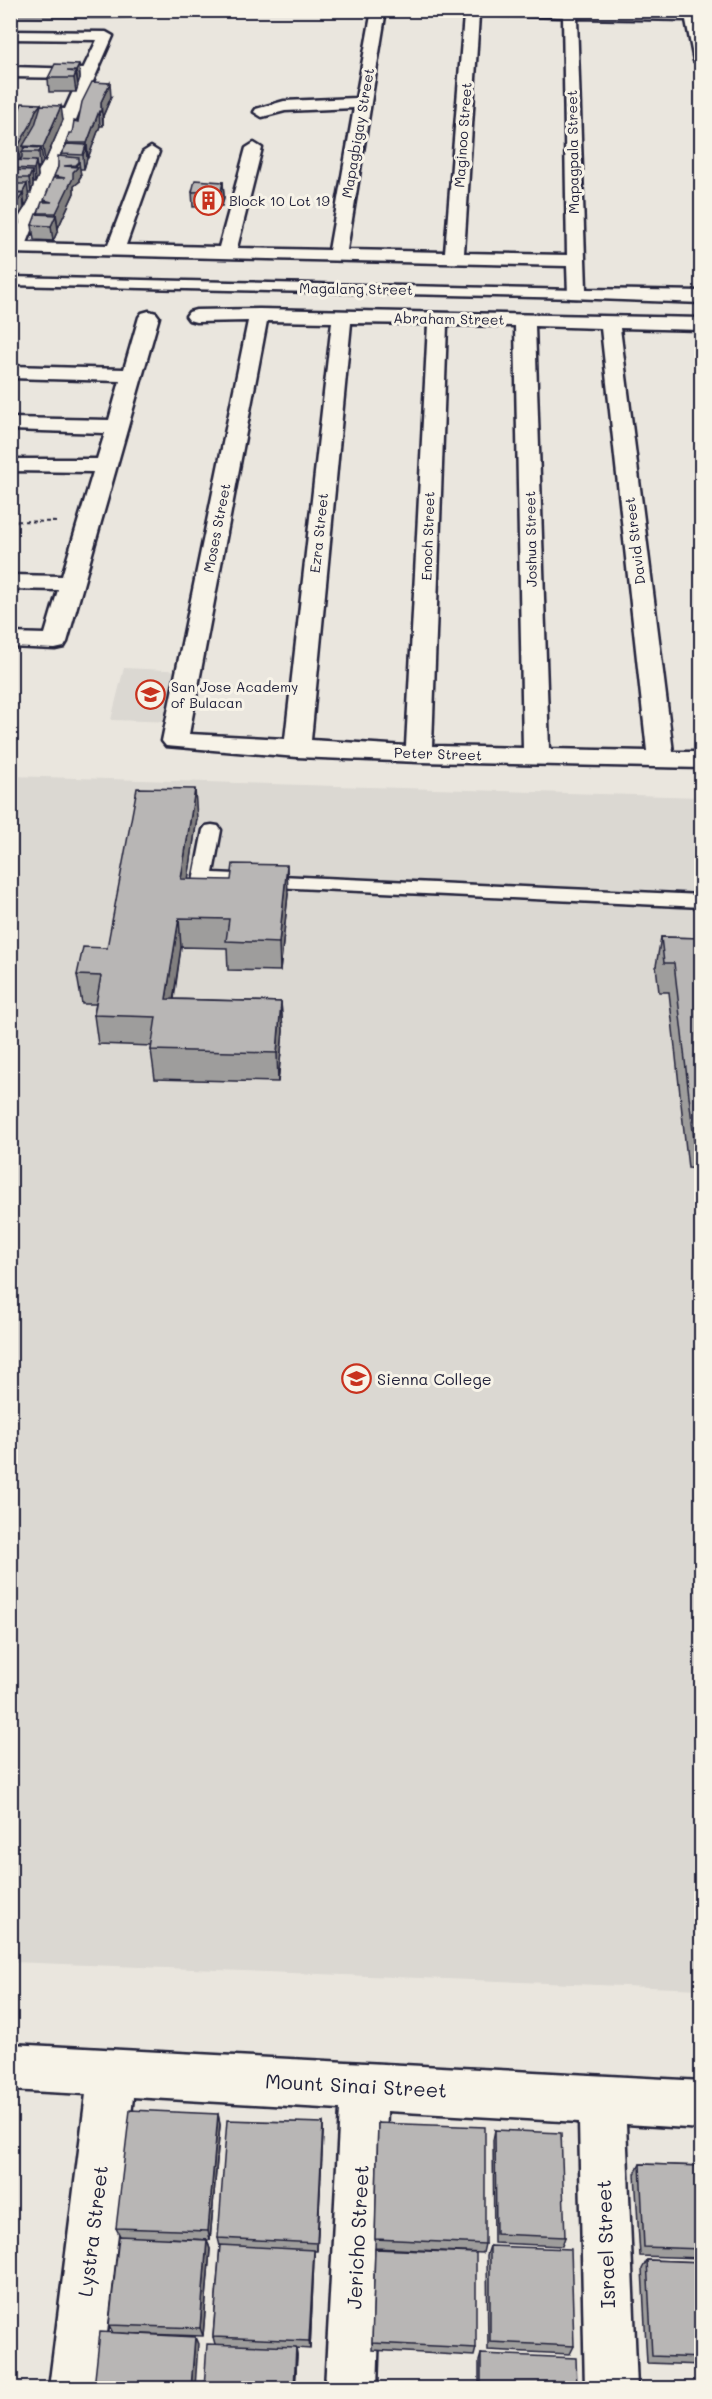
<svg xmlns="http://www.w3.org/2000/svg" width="712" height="2399" viewBox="0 0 712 2399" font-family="Mali,sans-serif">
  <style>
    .built { fill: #dbd8d2 }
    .water { fill: #a6a3a6; stroke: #716f7b; stroke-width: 1.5 }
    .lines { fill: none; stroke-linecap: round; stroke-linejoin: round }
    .service-casing { stroke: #22223b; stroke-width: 5 }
    .minor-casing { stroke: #22223b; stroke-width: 5 }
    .path { stroke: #22223b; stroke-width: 2; stroke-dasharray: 4 3; stroke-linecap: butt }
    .service { fill: #f7f3e8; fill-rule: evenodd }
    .minor { fill: #f7f3e8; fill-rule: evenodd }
    .wall { fill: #9e9d9c; stroke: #22223b; stroke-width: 1.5 }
    .shaded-wall { fill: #817f7f; stroke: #22223b; stroke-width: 1.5 }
    .building { fill: #b8b6b5; stroke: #22223b; stroke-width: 1.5 }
    .labels { text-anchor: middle; stroke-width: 6; stroke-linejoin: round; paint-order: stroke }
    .far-street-label { font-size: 14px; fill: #22223b; stroke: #f7f3e8 }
    .far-poi-label { font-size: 14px; fill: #22223b; stroke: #f7f3e8; text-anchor: start }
    .poi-label { font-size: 16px; fill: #22223b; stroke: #f7f3e8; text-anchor: start }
    .near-street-label { font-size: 20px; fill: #22223b; stroke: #f7f3e8 }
  </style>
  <rect width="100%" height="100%" fill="#eae6de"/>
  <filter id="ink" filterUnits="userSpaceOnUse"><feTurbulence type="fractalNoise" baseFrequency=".0167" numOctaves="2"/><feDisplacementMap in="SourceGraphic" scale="12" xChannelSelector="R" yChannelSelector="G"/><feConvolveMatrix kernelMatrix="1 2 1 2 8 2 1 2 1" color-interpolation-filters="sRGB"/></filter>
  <g filter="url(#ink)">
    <!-- built -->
    <g class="built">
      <path d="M124,668L187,671L176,722L111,720Z"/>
      <path d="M11,776L701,797V1989L11,1962Z"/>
    </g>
    <!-- water -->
    <path class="water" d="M11,10H188V11C135,23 65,17 11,17Z"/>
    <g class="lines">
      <defs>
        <g id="service">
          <path d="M10,277L577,290L583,294L577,298L10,285Z"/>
          <path d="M212,825L218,826L221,830L213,873L702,895V907L210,884L206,896H194L191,892L203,830L206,826Z"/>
        </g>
        <g id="minor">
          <path d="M372,10H386L347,250L445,252L464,15L427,14L420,10L702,12V65L694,61L686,20L577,18L586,289L702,291V303L570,298L568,294L567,266L10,253V239L61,118L10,117V107L65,109L79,78L10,77V67L83,69L97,40L10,39V31L106,32L113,36L79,113L27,243L108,245L143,152L151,147L159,152L126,245L219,247L246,148L254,143L262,148L237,248L329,250L354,108L285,111L262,117L254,112L256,109L284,101L356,98ZM479,15L563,17L567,255L464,253Z"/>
          <path d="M259,309L702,318V330L620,328L673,752H702V768L419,762L297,757L166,746L162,741L248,321L196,322L189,320L186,316L189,312L196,310ZM267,321L332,322L285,739L189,734ZM351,323L428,324L406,746L311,740ZM447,325L515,326L523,748L432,746ZM535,326L601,328L647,751L549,749Z"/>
          <path d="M149,311L156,313L159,317L67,642L64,647L55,649L10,647V633L45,634L58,590L10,589V575L62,576L93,472L10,471V459H97L105,433L10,430V418L109,420L120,381L10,378V366L124,369L139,317L142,313Z"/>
          <path d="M10,2044L702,2081V2129L626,2124L637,2388H585L579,2122L387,2111L377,2388H325L340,2109L133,2097L101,2388H49L86,2094L10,2090Z"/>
        </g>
      </defs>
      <!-- service casing -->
      <use href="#service" class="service-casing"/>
      <!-- minor casing -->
      <use href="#minor" class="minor-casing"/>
      <!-- path -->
      <path class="path" d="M10,521L59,522"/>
      <!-- service -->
      <use href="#service" class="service"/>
      <!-- minor -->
      <use href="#minor" class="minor"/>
    </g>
    <!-- wall -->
    <g class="wall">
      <path d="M79,65L80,78L77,84L76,92H49L48,78Z"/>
      <path d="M111,97L103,116V126H100L88,158H87L84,169H80L81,176L79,179V182L74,186V193L58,228V230L53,241L34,240L32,225L44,202L54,178L58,167L61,154L66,145V143L78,122Z"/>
      <path d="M63,120L45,161H43L40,167H37L38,176L35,183H33V185L31,193H28L29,199L24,208L19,216H18L19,223L15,231H13V233L10,238V124Z"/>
      <path d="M223,182L224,197L222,206L193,207L192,192Z"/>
      <path d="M197,818L188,879L288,894L280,971L228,970L227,948L181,947L174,999L281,1002L283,1031L278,1082L155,1079L151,1050L152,1046L98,1044L94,1015L96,1004H82L77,975L107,948Z"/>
      <path d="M661,937L702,938V1169L688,1168L669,992H659L656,966Z"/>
      <path d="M218,2114L220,2125L210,2240L169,2238L207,2240L210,2249L203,2336L113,2333L109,2325L120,2236L116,2228Z"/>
      <path d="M323,2123V2133L317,2251H314V2258L310,2349L296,2348L297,2355L295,2388H204L215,2344L213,2337L220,2246L218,2238Z"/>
      <path d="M378,2123L485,2244L483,2253L375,2248Z"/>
      <path d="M495,2130L565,2237L562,2246L494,2243L493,2140Z"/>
      <path d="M640,2164L702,2166V2258L640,2256L635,2174Z"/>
      <path d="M490,2246L574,2346L570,2354L488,2350L487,2255Z"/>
      <path d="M375,2249L476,2348L474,2356L372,2350Z"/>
      <path d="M647,2260L702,2262V2365L647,2363L642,2269Z"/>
      <path d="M481,2354L577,2388H479V2361Z"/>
    </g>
    <!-- shaded-wall -->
    <g class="shaded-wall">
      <path d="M79,65L80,78L78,84L76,71Z"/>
      <path d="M76,72L78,86L76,92L74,78Z"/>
      <path d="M110,83L111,97L103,116V126L101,102Z"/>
      <path d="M41,104L42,118L23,146L24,152H22V157L20,161L18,146L36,110Z"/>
      <path d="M61,106L63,120L45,161L43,147Z"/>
      <path d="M99,111L100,126L88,158L87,143Z"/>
      <path d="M86,145L87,159L84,169L83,155Z"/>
      <path d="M41,148L43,162L40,167L39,152Z"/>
      <path d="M36,161L38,176L35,183L34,169Z"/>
      <path d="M79,162L81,176L79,179V182L74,186V193L58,228L56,213L73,172L77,168L76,165Z"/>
      <path d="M32,171L33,185L31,193L29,178Z"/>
      <path d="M223,182L224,197L222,206L221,191Z"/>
      <path d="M27,184L29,199L25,207L23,192Z"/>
      <path d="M23,194L24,208L19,216L17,202Z"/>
      <path d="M17,208L19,223L15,231L13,217Z"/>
      <path d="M56,215L58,230L53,241L51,226Z"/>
      <path d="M11,218L13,233L10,238V220Z"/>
      <path d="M195,789L197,818L184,908L181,879Z"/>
      <path d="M287,865L288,894L280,971L279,943Z"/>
      <path d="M179,918L181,947L169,1028L166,999Z"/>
      <path d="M281,1002L283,1031L278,1082L277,1053Z"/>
      <path d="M218,2114L220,2125L210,2240L208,2231Z"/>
      <path d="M323,2123V2133L317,2251V2243Z"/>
      <path d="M207,2240L210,2249L203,2336L200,2328Z"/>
      <path d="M314,2250V2258L310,2349L309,2341Z"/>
      <path d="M195,2337L198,2344L195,2388H191Z"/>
      <path d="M296,2347L297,2355L295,2388H294Z"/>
    </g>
    <!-- building -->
    <g class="building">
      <path d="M55,64L79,65L76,71H67L76,72L74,78H48Z"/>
      <path d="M92,82L110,83L101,102V112L99,111L87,143H66L69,133H72L74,121L78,122L82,102Z"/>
      <path d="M22,103L41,104L36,110L30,126L18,146L19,152H10V124L15,121Z"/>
      <path d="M41,105L61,106L43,147L23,146L35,125Z"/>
      <path d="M67,144L86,145L83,155L61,154Z"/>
      <path d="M25,147L41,148L39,152H22Z"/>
      <path d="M58,156L79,158V162L76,165L64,166L78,167L73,172V178L56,213H38L42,202H52L44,200L53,178H65L54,176L58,167Z"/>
      <path d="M10,160L36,161L34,169L10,168Z"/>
      <path d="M10,170L32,171L29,178H10Z"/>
      <path d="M195,180L223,182L221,191L192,192Z"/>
      <path d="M10,184H27L23,192L10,193Z"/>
      <path d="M10,193L23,194L17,202H10Z"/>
      <path d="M10,208H17L13,217H10Z"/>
      <path d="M36,214L56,215L51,226L32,225Z"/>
      <path d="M137,788L195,789L181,879L231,880L233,864L287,865L279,943L226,941L229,919L179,918L166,999L281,1002L277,1053L151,1050L156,1017L94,1015L101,976L77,975L83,947L107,948Z"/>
      <path d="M661,937L702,938V1140H694L674,963H664Z"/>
      <path d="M130,2110L218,2114L208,2231L116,2228Z"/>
      <path d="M227,2120L323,2123L317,2243L218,2238Z"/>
      <path d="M378,2123L485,2127V2244L375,2239Z"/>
      <path d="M495,2130L561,2133L565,2237L496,2234Z"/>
      <path d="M640,2164L702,2166V2249L644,2247Z"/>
      <path d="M119,2236L207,2240L200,2328L109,2325Z"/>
      <path d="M220,2245L314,2250L309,2341L213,2337Z"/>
      <path d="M490,2246L571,2249L574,2346L490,2342Z"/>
      <path d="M375,2249L476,2253V2348L372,2343Z"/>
      <path d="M647,2260L702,2262V2358L652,2356Z"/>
      <path d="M100,2332L195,2337L191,2388H94Z"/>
      <path d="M207,2344L296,2347L294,2388H204Z"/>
      <path d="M481,2354L576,2358L577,2388H481Z"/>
    </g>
  </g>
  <!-- icons -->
  <defs>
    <symbol id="building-ring" viewBox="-11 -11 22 22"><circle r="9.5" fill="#f7f3e8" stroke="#c8321e" stroke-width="1.5"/><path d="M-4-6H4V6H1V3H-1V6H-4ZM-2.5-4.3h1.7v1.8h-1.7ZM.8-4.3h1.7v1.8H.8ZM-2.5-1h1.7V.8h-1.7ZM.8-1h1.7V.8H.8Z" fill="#c8321e"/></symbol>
    <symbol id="school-ring" viewBox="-11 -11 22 22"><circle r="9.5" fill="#f7f3e8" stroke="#c8321e" stroke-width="1.5"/><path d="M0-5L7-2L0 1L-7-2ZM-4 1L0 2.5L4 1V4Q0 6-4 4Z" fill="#c8321e"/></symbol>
    <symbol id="university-ring" viewBox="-11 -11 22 22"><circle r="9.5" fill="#f7f3e8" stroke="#c8321e" stroke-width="1.5"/><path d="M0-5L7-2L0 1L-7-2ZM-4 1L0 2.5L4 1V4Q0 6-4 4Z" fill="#c8321e"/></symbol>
  </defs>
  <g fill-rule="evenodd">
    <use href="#building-ring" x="192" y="184" width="33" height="33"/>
    <use href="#school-ring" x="134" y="678" width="33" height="33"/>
    <use href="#university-ring" x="340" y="1362" width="33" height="33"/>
  </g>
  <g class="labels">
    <!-- far-street labels -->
    <g class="far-street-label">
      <text transform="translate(358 133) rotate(-80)" y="5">Mapagbigay Street</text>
      <text transform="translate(463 135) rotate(-86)" y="5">Maginoo Street</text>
      <text transform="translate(573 152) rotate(-91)" y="5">Mapagpala Street</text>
      <text transform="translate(356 289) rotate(1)" y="5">Magalang Street</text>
      <text transform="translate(449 319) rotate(1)" y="5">Abraham Street</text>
      <text transform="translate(217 528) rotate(-79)" y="5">Moses Street</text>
      <text transform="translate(319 533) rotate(-84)" y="5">Ezra Street</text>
      <text transform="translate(428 536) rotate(-88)" y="5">Enoch Street</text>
      <text transform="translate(531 539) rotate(-91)" y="5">Joshua Street</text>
      <text transform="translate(635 541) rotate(-97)" y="5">David Street</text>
      <text transform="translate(438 754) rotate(2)" y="5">Peter Street</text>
    </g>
    <!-- far-poi labels -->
    <g class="far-poi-label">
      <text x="229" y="206">Block 10 Lot 19</text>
      <text x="171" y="692">San Jose Academy<tspan x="171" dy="16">of Bulacan</tspan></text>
    </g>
    <!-- poi labels -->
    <g class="poi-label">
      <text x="377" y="1385">Sienna College</text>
    </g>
    <!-- near-street labels -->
    <g class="near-street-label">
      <text transform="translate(356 2086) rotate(3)" y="7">Mount Sinai Street</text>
      <text transform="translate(93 2231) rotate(-83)" y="7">Lystra Street</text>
      <text transform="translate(358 2237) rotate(-87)" y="7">Jericho Street</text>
      <text transform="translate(606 2244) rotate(-92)" y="7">Israel Street</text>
    </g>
  </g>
  <!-- margin -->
  <rect width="712" height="2399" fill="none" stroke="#f7f3e8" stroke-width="36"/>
  <rect x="18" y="18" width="676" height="2363" fill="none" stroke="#22223b" stroke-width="2" filter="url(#ink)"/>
</svg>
